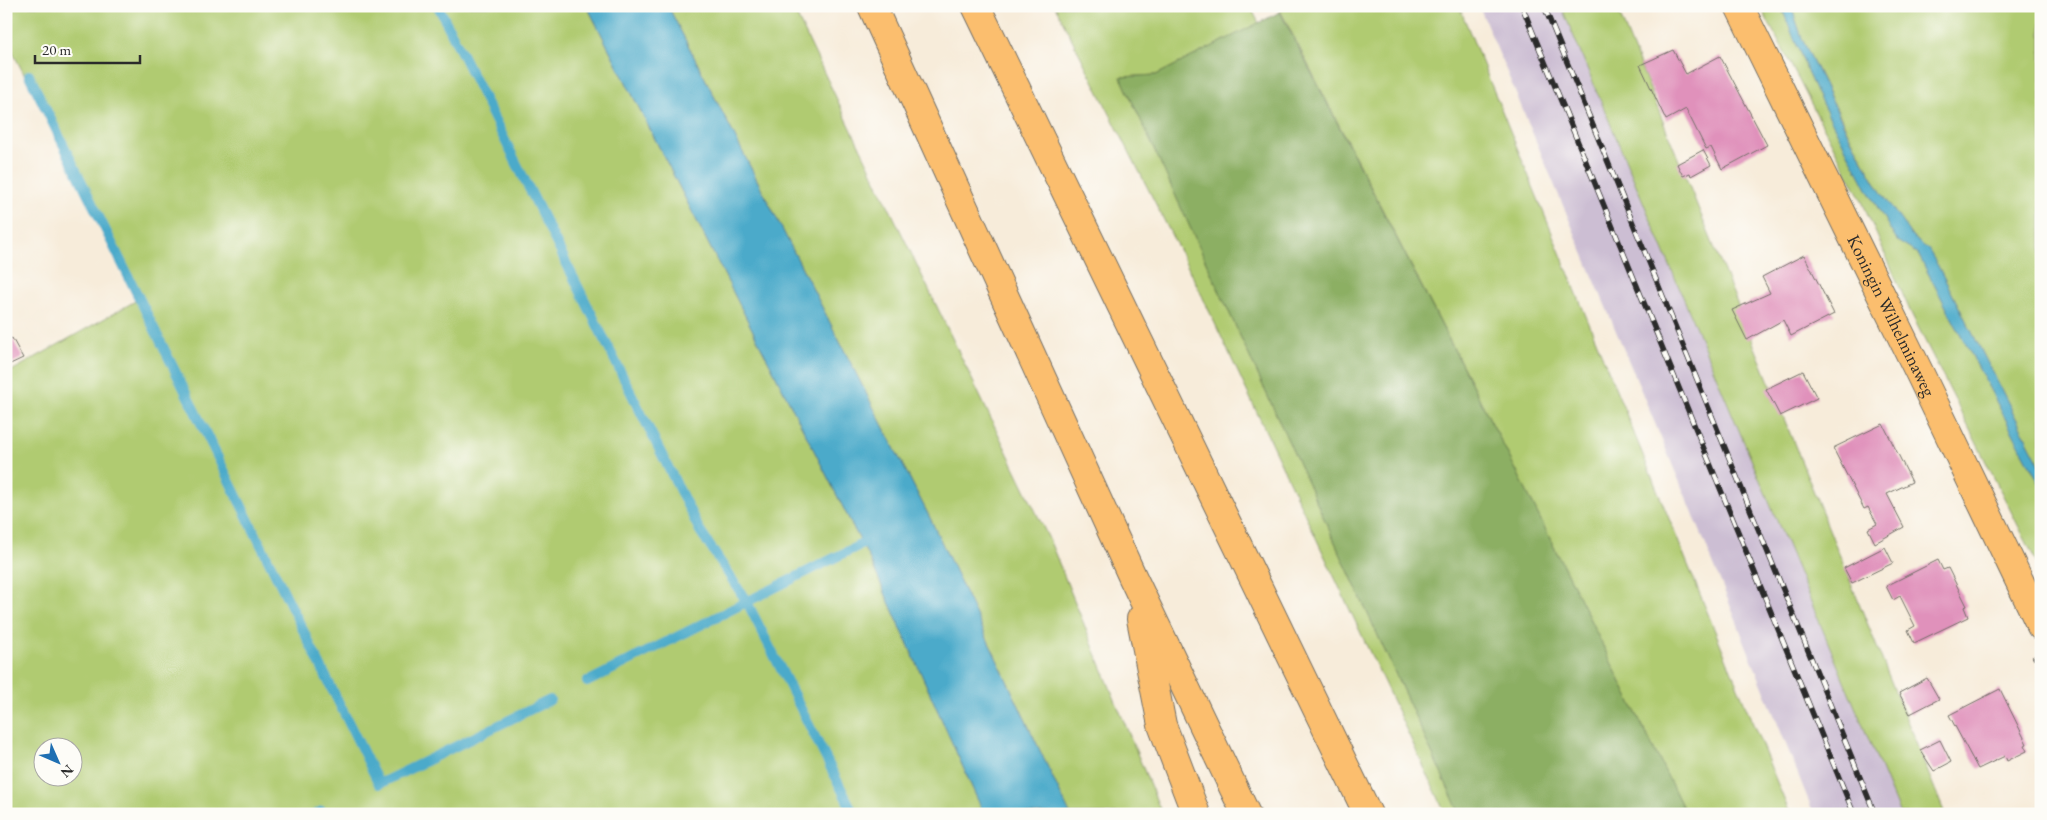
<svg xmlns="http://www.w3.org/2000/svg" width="2047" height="820" viewBox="0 0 2047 820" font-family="'EB Garamond',serif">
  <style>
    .industrial { fill: #ccbed3 }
    .green { fill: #b0cb71; stroke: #6e7b4e; fill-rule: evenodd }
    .forest { fill: #8caf63; stroke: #5c6d47 }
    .water { fill: #4caaca; stroke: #3c6a7a }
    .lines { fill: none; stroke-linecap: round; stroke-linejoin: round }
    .stream { stroke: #4caaca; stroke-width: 10 }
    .building { fill: #e091bb }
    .major-casing { stroke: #726f68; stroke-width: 30 }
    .highway-casing { stroke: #726f68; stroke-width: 30 }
    .path { stroke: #726f68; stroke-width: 3; stroke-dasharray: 4 4; stroke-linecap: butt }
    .major { stroke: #fbbe6e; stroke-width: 28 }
    .highway { stroke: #fbbe6e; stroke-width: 28 }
    .rail-casing { stroke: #2b2b2b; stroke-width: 5.5 }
    .rail { stroke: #fdfcf7; stroke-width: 4; stroke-dasharray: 11; stroke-linecap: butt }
    .labels { text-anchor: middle; stroke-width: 4.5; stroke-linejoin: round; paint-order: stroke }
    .street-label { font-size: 18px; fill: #2b2b2b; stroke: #fdfcf7 }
  </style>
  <rect width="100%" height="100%" fill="#fdfcf7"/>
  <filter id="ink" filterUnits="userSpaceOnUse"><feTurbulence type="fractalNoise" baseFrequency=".02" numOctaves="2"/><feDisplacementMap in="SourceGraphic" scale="10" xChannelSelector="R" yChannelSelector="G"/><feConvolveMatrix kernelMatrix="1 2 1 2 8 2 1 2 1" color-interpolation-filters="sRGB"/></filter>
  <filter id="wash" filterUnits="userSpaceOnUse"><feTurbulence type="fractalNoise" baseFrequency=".0096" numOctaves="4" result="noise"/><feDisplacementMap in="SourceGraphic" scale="20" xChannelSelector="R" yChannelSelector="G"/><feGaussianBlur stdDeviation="1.12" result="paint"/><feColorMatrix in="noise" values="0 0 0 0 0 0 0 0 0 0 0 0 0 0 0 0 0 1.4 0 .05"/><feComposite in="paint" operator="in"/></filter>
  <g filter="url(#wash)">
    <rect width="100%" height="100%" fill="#f7ecda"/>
    <!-- industrial -->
    <path class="industrial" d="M1479,6H1561L1900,814H1814L1699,528Z"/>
    <!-- green -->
    <g class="green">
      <path d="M6,6H587L872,564L984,814H6V374L139,299L6,39ZM42,748H72V778H42Z"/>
      <path d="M668,6H792L1049,539L1162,814H1070L931,520Z"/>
      <path d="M1055,6H1250L1259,23L1156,75L1121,77L1460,814H1446L1195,281Z"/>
      <path d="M1278,6H1459L1790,814H1686L1516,470Z"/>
      <path d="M1561,6H1616L1945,814H1900Z"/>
      <path d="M1760,6H1781L1814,88L1867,189L1897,241L1918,254L2041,486V571L1910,311L1861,199Z"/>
      <path d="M1791,6H2041V467L1938,266L1928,249L1913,238L1879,189L1851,138L1803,41Z"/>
    </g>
    <!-- forest -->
    <path class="forest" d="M1280,12L1516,470L1686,814H1460L1121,77L1156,75Z"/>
    <!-- water -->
    <g class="water">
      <path d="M587,6H668L931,520L1070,814H984L872,564Z"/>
      <path d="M1781,6H1791L1803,41L1848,134L1879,189L1913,238L1928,249L1938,266L2041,467V486L1918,254L1897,241L1867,189L1814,88Z"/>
    </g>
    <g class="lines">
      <!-- stream -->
      <g class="stream">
        <path d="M438,6L700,531L747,602L854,814"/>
        <path d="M6,36L7,38"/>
        <path d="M29,75L379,784L550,700"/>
        <path d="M587,682L874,538"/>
        <path d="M316,814L322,811"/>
      </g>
    </g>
    <g id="blocks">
      <!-- building -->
      <g class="building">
        <path d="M1673,50L1686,74L1720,56L1767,145L1722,169L1711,147L1706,149L1686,109L1666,120L1640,65Z"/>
        <path d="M1703,150L1711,165L1691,176L1690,173L1683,176L1677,164Z"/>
        <path d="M1804,255L1834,314L1791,336L1783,320L1747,340L1732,310L1770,293L1762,277Z"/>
        <path d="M12,338L23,358L6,366V341Z"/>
        <path d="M1803,371L1817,398L1780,416L1766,389Z"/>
        <path d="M1883,424L1912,482L1887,494L1904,527L1875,543L1868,529L1877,524L1868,507L1864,509L1833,448Z"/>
        <path d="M1885,547L1893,563L1852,583L1844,568Z"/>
        <path d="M1938,560L1943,570L1948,568L1967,606L1964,607L1968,617L1914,643L1908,630L1915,626L1900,596L1893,600L1886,586Z"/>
        <path d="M1927,678L1939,699L1910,714L1899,693Z"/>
        <path d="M2000,689L2027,744L2024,745L2027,751L2007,761L2005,756L1978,769L1949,715Z"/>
        <path d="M1940,740L1951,762L1934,771L1920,750Z"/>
      </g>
    </g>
  </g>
  <g filter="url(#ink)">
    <use href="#blocks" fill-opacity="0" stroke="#726f68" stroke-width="1"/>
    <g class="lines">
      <defs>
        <g id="major">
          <path id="s1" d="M1739,6L1921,376L2041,626"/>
        </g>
        <g id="highway">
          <path d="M872,6L1133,578L1246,814"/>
          <path d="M976,6L1368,814"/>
          <path d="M1141,619L1162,725L1196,814"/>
        </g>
      </defs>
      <!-- major casing -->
      <use href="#major" class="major-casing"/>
      <!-- highway casing -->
      <use href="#highway" class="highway-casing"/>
      <!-- path -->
      <path class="path" d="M2033,656L2041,671"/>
      <!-- major -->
      <use href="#major" class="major"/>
      <!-- highway -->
      <use href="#highway" class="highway"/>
      <defs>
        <g id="rail">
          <path d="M1522,6L1854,814"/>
          <path d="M1544,6L1875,814"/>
        </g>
      </defs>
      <!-- rail casing -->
      <use href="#rail" class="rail-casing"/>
      <!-- rail -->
      <use href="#rail" class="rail"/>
    </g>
  </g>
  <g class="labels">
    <!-- street labels -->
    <g class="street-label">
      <text dy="6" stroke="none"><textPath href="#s1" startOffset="345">Koningin Wilhelminaweg</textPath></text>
    </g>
  </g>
  <!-- margin -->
  <rect width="2047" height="820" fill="none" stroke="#fdfcf7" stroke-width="25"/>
  <!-- north arrow -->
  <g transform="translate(58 762) rotate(135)"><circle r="24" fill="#fdfcf7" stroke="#a9a8a5"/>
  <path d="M0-4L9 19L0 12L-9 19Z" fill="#1f6fb2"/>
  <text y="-8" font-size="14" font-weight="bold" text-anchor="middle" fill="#2b2b2b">N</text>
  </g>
  <!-- scale -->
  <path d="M35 55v8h105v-8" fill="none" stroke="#2b2b2b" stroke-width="2.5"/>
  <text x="42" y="55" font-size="15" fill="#2b2b2b" stroke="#fdfcf7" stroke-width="4" paint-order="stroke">20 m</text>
</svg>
